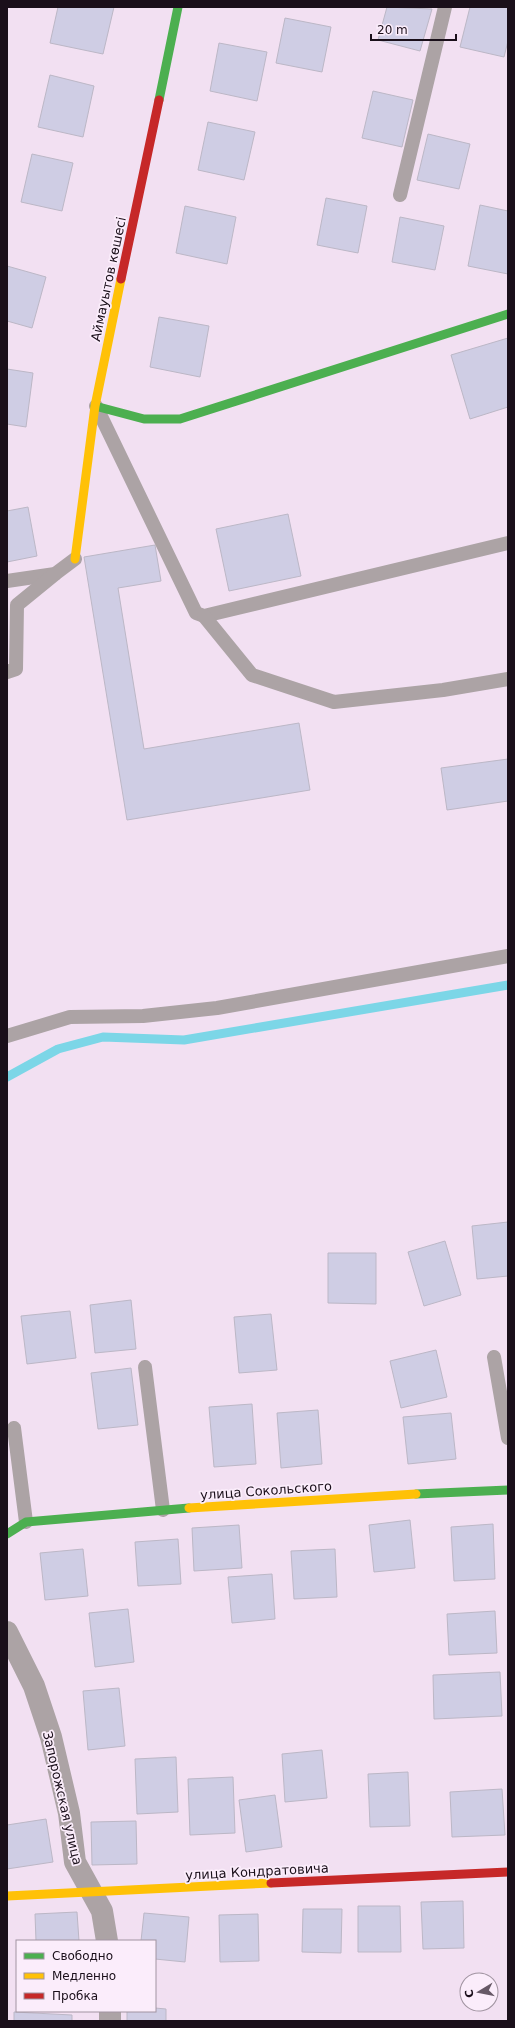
<svg xmlns="http://www.w3.org/2000/svg" width="515" height="2028" viewBox="0 0 515 2028" font-family="'DejaVu Sans',sans-serif">
  <style>
    .lines { fill: none; stroke-linecap: round; stroke-linejoin: round }
    .stream { stroke: #7cd6e7; stroke-width: 9 }
    .building { fill: #cfcde4; stroke: #bcb7c6 }
    .lane { stroke: #aca3a5; stroke-width: 14 }
    .street { stroke: #aca3a5; stroke-width: 22 }
    .fast { stroke: #4caf50; stroke-width: 9 }
    .slow { stroke: #ffc107; stroke-width: 9 }
    .jam { stroke: #c62828; stroke-width: 9 }
    .labels { text-anchor: middle; stroke-width: 3.5; stroke-linejoin: round; paint-order: stroke }
    .street-label { font-size: 13px; fill: #1a0f1a; stroke: #fbedfb }
  </style>
  <rect width="100%" height="100%" fill="#f2e0f2"/>
  <g class="lines">
    <!-- stream -->
    <path class="stream" d="M7,1077L58,1049L103,1037L184,1040L508,985"/>
  </g>
  <!-- building -->
  <g class="building">
    <path d="M58,7H114L103,54L50,43Z"/>
    <path d="M387,7L432,9L420,51L378,40Z"/>
    <path d="M470,7H508V41L504,57L460,47Z"/>
    <path d="M285,18L331,27L322,72L276,63Z"/>
    <path d="M219,43L267,52L257,101L210,91Z"/>
    <path d="M50,75L94,86L83,137L38,127Z"/>
    <path d="M373,91L413,100L402,147L362,138Z"/>
    <path d="M208,122L255,132L244,180L198,170Z"/>
    <path d="M428,134L470,144L459,189L417,180Z"/>
    <path d="M32,154L73,163L62,211L21,202Z"/>
    <path d="M326,198L367,206L358,253L317,245Z"/>
    <path d="M480,205L508,211V274L468,266Z"/>
    <path d="M185,206L236,217L227,264L176,253Z"/>
    <path d="M400,217L444,226L435,270L392,262Z"/>
    <path d="M7,266L46,277L32,328L7,321Z"/>
    <path d="M159,317L209,326L200,377L150,367Z"/>
    <path d="M508,338V407L470,419L451,355Z"/>
    <path d="M7,369L33,373L26,427L7,424Z"/>
    <path d="M28,507L37,556L7,562V511Z"/>
    <path d="M288,514L301,576L229,591L216,529Z"/>
    <path d="M155,545L161,581L118,588L144,749L299,723L310,790L127,820L84,557Z"/>
    <path d="M508,759V801L447,810L441,768Z"/>
    <path d="M508,1222V1276L477,1279L472,1226Z"/>
    <path d="M445,1241L461,1295L424,1306L408,1252Z"/>
    <path d="M328,1253H376V1304L328,1303Z"/>
    <path d="M131,1300L136,1349L95,1353L90,1305Z"/>
    <path d="M70,1311L76,1358L27,1364L21,1316Z"/>
    <path d="M271,1314L277,1370L239,1373L234,1317Z"/>
    <path d="M436,1350L447,1397L401,1408L390,1361Z"/>
    <path d="M131,1368L138,1425L98,1429L91,1373Z"/>
    <path d="M252,1404L256,1464L214,1467L209,1407Z"/>
    <path d="M318,1410L322,1464L281,1468L277,1413Z"/>
    <path d="M451,1413L456,1459L408,1464L403,1417Z"/>
    <path d="M410,1520L415,1568L374,1572L369,1525Z"/>
    <path d="M493,1524L495,1579L454,1581L451,1527Z"/>
    <path d="M239,1525L242,1568L194,1571L192,1528Z"/>
    <path d="M178,1539L181,1584L138,1586L135,1542Z"/>
    <path d="M83,1549L88,1596L45,1600L40,1553Z"/>
    <path d="M335,1549L337,1597L294,1599L291,1551Z"/>
    <path d="M272,1574L275,1619L232,1623L228,1577Z"/>
    <path d="M128,1609L134,1662L95,1667L89,1613Z"/>
    <path d="M495,1611L497,1653L449,1655L447,1614Z"/>
    <path d="M500,1672L502,1716L434,1719L433,1675Z"/>
    <path d="M119,1688L125,1746L88,1750L83,1691Z"/>
    <path d="M322,1750L327,1798L285,1802L282,1754Z"/>
    <path d="M176,1757L178,1812L137,1814L135,1759Z"/>
    <path d="M408,1772L410,1826L370,1827L368,1774Z"/>
    <path d="M233,1777L235,1833L190,1835L188,1779Z"/>
    <path d="M502,1789L505,1835L452,1837L450,1792Z"/>
    <path d="M275,1795L282,1847L246,1852L239,1800Z"/>
    <path d="M46,1819L53,1862L7,1869V1825Z"/>
    <path d="M136,1821L137,1864L92,1865L91,1822Z"/>
    <path d="M463,1901L464,1948L423,1949L421,1902Z"/>
    <path d="M358,1906H400L401,1952H358Z"/>
    <path d="M303,1909H342L341,1953L302,1952Z"/>
    <path d="M77,1912L79,1941H36L35,1914Z"/>
    <path d="M144,1913L189,1917L185,1962L155,1959V1941H141Z"/>
    <path d="M258,1914L259,1961L220,1962L219,1915Z"/>
    <path d="M155,2008L166,2009V2021H127V2011H155Z"/>
    <path d="M14,2012L72,2015V2021H14Z"/>
  </g>
  <g class="lines">
    <!-- lane -->
    <g class="lane">
      <path d="M400,195L445,7"/>
      <path d="M96,406L196,613L204,616L508,543"/>
      <path d="M7,581L55,574L75,559"/>
      <path d="M204,616L252,675L334,702L443,690L508,679"/>
      <path d="M7,672L16,669L17,605L55,574"/>
      <path d="M7,1036L70,1017L143,1016L217,1008L508,956"/>
      <path d="M494,1357L508,1438"/>
      <path d="M145,1367L163,1510"/>
      <path d="M14,1428L26,1522"/>
    </g>
    <!-- street -->
    <g class="street">
      <path d="M7,1632L34,1686L51,1737L69,1813L75,1862L102,1911L107,1941"/>
      <path d="M110,2011V2021"/>
    </g>
    <!-- fast -->
    <g class="fast">
      <path d="M159,100L178,7"/>
      <path d="M95,406L144,419H180L508,314"/>
      <path d="M416,1494L508,1490"/>
      <path d="M7,1534L26,1522L189,1508"/>
    </g>
    <!-- slow -->
    <g class="slow">
      <path d="M75,559L95,406L121,279"/>
      <path d="M189,1508L416,1494"/>
      <path d="M7,1896L271,1883"/>
    </g>
    <!-- jam -->
    <g class="jam">
      <path d="M121,279L159,100"/>
      <path d="M271,1883L508,1872"/>
    </g>
  </g>
  <g class="labels">
    <!-- street labels -->
    <g class="street-label">
      <text transform="translate(108 279) rotate(-78)" y="5">Аймауытов көшесі</text>
      <text transform="translate(266 1490) rotate(-4)" y="5">улица Сокольского</text>
      <text transform="translate(63 1798) rotate(77)" y="5">Запорожская улица</text>
      <text transform="translate(257 1871) rotate(-3)" y="5">улица Кондратовича</text>
    </g>
  </g>
  <!-- border -->
  <rect width="515" height="2028" fill="none" stroke="#1a0f1a" stroke-width="16"/>
  <!-- legend -->
  <rect x="16" y="1940" width="140" height="72" fill="#fbedfb" stroke="#a194a1"/>
  <rect x="24" y="1953" width="20" height="6" fill="#4caf50" stroke="#a194a1"/>
  <text x="52" y="1960" font-size="12" fill="#1a0f1a">Свободно</text>
  <rect x="24" y="1973" width="20" height="6" fill="#ffc107" stroke="#a194a1"/>
  <text x="52" y="1980" font-size="12" fill="#1a0f1a">Медленно</text>
  <rect x="24" y="1993" width="20" height="6" fill="#c62828" stroke="#a194a1"/>
  <text x="52" y="2000" font-size="12" fill="#1a0f1a">Пробка</text>
  <!-- north arrow -->
  <g transform="translate(479 1992) rotate(260)"><circle r="19" fill="#fbedfb" stroke="#a194a1"/>
  <path d="M0-3L7 15L0 10L-7 15Z" fill="#665866"/>
  <text y="-6" font-size="11" font-weight="bold" text-anchor="middle" fill="#1a0f1a">С</text>
  </g>
  <!-- scale -->
  <path d="M371 34v6h85v-6" fill="none" stroke="#1a0f1a" stroke-width="2"/>
  <text x="377" y="34" font-size="12" fill="#1a0f1a" stroke="#fbedfb" stroke-width="3" paint-order="stroke">20 m</text>
</svg>
